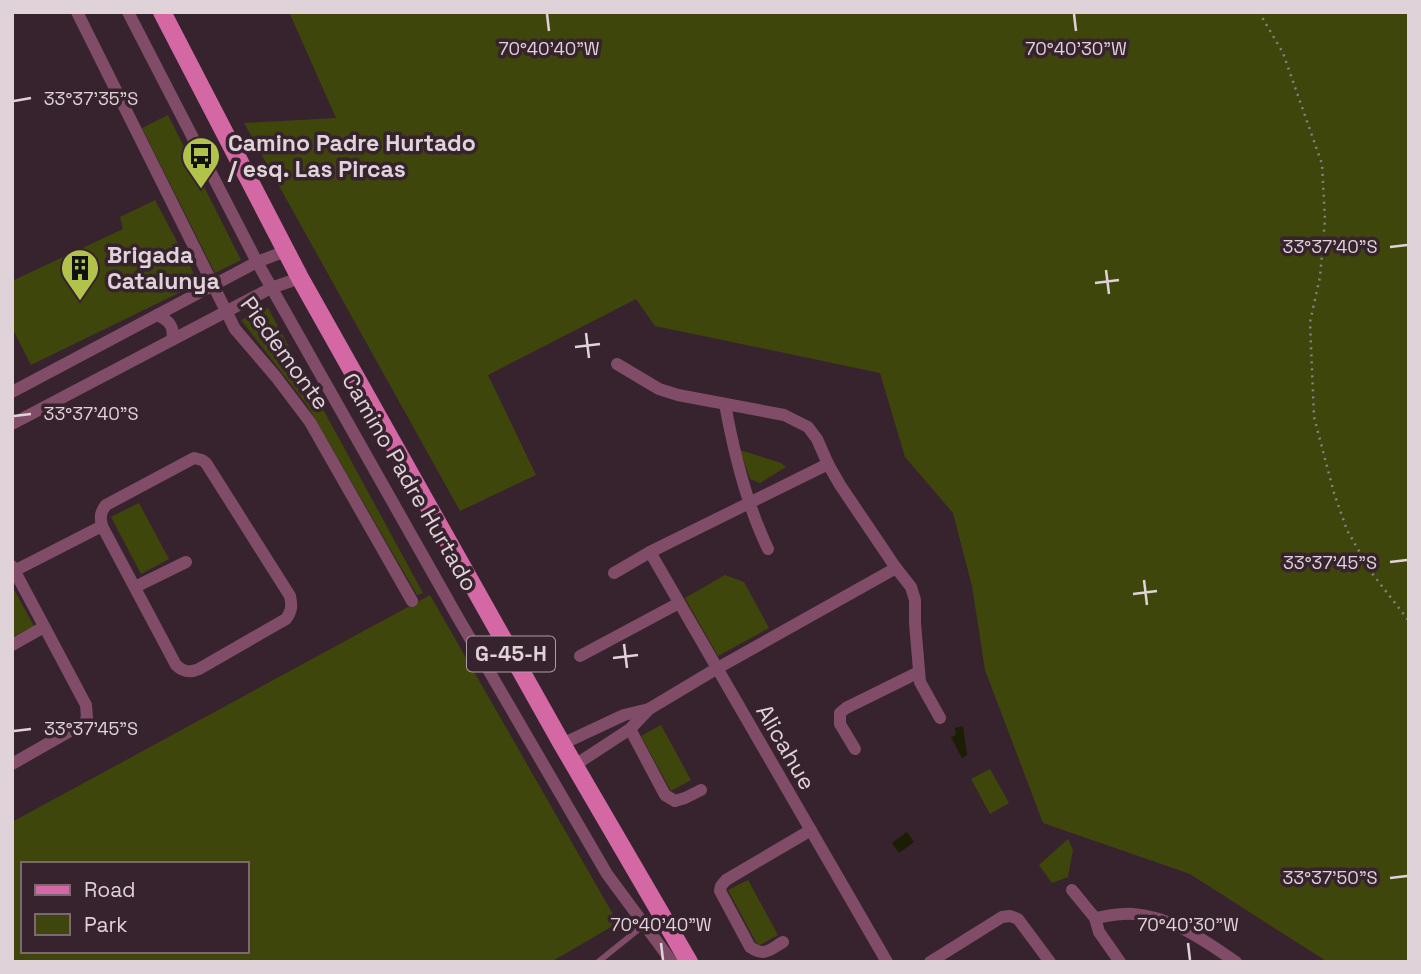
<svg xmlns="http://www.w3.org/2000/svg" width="1421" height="974" viewBox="0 0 1421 974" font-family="'Space Grotesk',sans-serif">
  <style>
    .green { fill: #3f460b; fill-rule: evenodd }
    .water { fill: #1b1e02 }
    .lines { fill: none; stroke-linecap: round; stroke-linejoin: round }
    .path { stroke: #8d7d85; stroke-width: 2.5; stroke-dasharray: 2 5; stroke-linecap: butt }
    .service { stroke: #804c67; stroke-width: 6 }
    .minor { stroke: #804c67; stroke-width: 12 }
    .primary { stroke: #d468a4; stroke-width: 18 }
    .ticks { fill: none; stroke: #dfd2d8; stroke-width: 2.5 }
    .labels { text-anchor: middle; stroke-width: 7; stroke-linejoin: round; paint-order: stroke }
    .shield { fill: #37232d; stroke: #ad9ea5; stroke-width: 2 }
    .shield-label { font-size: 21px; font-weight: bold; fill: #dfd2d8 }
    .poi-label { font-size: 23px; font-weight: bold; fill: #dfd2d8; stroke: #37232d; text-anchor: start }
    .street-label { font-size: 23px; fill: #dfd2d8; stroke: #37232d }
    .ticks-label { font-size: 18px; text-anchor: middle; fill: #dfd2d8; stroke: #37232d; stroke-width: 7; stroke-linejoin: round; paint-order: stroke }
  </style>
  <rect width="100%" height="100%" fill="#37232d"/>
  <!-- green -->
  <g class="green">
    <path d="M289,12H1409V962H1326L1323,959L1190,874L1043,823L985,670L972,586L953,513L905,457L880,373L655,326L636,299L488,375L536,475L460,511L244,123L336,118Z"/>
    <path d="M168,115L241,260L215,273L142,128Z"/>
    <path d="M155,200L199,283L31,365L12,328V281L123,229L120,217Z"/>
    <path d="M268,308L423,593L417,595L307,405L241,320Z"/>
    <path d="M740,450L781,463L786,467L760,483L750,479Z"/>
    <path d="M139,503L169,559L141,574L111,517Z"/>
    <path d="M725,575L744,582L769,628L718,656L685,598Z"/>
    <path d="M12,586L34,626L12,637Z"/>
    <path d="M430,595L618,923L551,962H12V822ZM23,864H247V951H23Z"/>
    <path d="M661,725L691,780L671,791L641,736Z"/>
    <path d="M990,769L1009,803L990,814L971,779Z"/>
    <path d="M1068,839L1073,850L1068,877L1052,883L1039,865Z"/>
    <path d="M748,880L778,935L758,946L728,890Z"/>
  </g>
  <!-- water -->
  <g class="water">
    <path d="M963,726L967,755L962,758L951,737L956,735L955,728Z"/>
    <path d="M907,832L914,842L899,853L892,843Z"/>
  </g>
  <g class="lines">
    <!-- path -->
    <path class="path" d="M1259,12L1283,53L1322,164L1325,220L1320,277L1310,322L1314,417L1334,493L1347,530L1371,572L1409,621"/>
    <!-- service -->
    <path class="service" d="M598,962L644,925"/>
    <!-- minor -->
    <g class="minor">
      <path d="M77,12L235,329L276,377L310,422L412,601"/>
      <path d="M128,12L257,262L457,616L607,874L672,962"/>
      <path d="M157,315C169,320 175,327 172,340"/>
      <path d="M617,364L659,389L678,395L784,415L808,427L817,439L828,464L840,485L896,568L911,587L915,600V623L920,682L940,718"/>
      <path d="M12,392L257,262L286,251"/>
      <path d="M725,404C734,454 746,503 768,549"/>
      <path d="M12,424L271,288L300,278"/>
      <path d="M194,458L202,460L206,463L290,596C292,605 292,611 286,619L199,669C190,673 183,672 176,665L102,526C100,518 100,512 106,505Z"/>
      <path d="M650,552L887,962"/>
      <path d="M12,566L86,705L87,718L84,723L12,764"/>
      <path d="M16,570L102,526"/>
      <path d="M614,573L650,552L828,464"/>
      <path d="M135,587L186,562"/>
      <path d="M12,645L44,627"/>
      <path d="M580,656L679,603"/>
      <path d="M630,729L665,795L675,801L685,798L701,790"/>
      <path d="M562,744L624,715L649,709"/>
      <path d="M855,749L840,724V713L846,708L919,672"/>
      <path d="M575,765L630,729L649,709L716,669L896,568"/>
      <path d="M1072,890L1095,918L1099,932L1120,962"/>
      <path d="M1095,918C1107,916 1121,913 1133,914C1173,917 1205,941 1236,962"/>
      <path d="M783,942C769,950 765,957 750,947L720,891L721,886L726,880L811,830"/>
      <path d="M930,962L1002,917L1010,916L1018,919L1050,962"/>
    </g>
    <!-- primary -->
    <path class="primary" d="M162,12L300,278L562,744L689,962"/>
  </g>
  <!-- ticks -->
  <path class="ticks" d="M547,14L549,31M1074,14L1076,31M14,101L31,98M1390,247L1407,245M1106,270L1109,294M1095,283L1119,280M586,333L589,358M575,347L600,344M14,416L31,414M1390,562L1407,560M1144,580L1147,605M1133,594L1157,591M624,644L627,668M613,658L638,655M14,731L31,729M1390,878L1407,876M661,943L663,960M1188,943L1190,960"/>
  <!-- icons -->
  <defs>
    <symbol id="bus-pin" viewBox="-11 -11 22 30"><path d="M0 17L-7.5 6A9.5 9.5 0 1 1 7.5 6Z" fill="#b2c34c" stroke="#37232d"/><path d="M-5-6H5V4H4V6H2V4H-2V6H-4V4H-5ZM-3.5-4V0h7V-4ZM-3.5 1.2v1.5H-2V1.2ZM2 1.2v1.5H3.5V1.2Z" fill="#111"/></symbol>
    <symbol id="building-pin" viewBox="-11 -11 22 30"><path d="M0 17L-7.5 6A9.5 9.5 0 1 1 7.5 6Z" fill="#b2c34c" stroke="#37232d"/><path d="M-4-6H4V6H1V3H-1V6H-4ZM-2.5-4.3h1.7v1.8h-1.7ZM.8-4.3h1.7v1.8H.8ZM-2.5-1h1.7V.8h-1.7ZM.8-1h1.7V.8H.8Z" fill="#111"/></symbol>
  </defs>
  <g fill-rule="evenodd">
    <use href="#bus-pin" x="179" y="134" width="44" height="60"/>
    <use href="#building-pin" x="58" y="246" width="44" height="60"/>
  </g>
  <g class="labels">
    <!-- shield labels -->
    <rect class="shield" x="467" y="636.5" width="88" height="35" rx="5"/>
    <g class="shield-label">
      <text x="511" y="661">G-45-H</text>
    </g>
    <!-- poi labels -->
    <g class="poi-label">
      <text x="228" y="151">Camino Padre Hurtado<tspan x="228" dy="26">/ esq. Las Pircas</tspan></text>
      <text x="107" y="263">Brigada<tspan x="107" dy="26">Catalunya</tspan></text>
    </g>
    <!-- street labels -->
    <g class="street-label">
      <text transform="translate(285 353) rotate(54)" y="8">Piedemonte</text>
      <text transform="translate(410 482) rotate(60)" y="8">Camino Padre Hurtado</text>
      <text transform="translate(786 747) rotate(60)" y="8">Alicahue</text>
    </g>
  </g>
  <g class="ticks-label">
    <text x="549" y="55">70°40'40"W</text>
    <text x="1076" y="55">70°40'30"W</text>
    <text x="91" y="105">33°37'35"S</text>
    <text x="1330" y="253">33°37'40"S</text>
    <text x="91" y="420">33°37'40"S</text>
    <text x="1330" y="569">33°37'45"S</text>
    <text x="91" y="735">33°37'45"S</text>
    <text x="1330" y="884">33°37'50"S</text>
    <text x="661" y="931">70°40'40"W</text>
    <text x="1188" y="931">70°40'30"W</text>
  </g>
  <!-- border -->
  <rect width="1421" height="974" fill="none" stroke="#dfd2d8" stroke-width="28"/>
  <!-- legend -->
  <rect x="21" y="862" width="228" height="91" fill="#37232d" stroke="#7a6971" stroke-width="2"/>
  <rect x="35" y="885" width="35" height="10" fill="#d468a4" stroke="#7a6971" stroke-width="2"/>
  <text x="84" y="897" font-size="21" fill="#dfd2d8">Road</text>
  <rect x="35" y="914" width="35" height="21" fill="#3f460b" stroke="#7a6971" stroke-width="2"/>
  <text x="84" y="932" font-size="21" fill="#dfd2d8">Park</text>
</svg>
